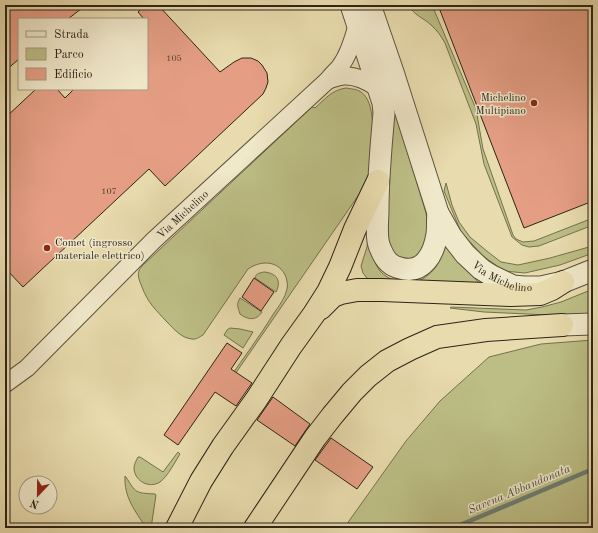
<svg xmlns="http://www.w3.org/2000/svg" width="598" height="533" viewBox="0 0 598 533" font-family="'Old Standard TT',serif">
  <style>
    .green { fill: #bcbe85; stroke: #74714f }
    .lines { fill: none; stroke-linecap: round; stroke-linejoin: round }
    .stream { stroke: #6d7e74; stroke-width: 4.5 }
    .building { fill: #e59e84; stroke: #2d2419 }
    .minor-casing { stroke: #5c523e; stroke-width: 19 }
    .tertiary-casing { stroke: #5c523e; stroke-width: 23 }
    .motorway-casing { stroke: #2d2419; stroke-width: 24 }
    .minor { stroke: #f0e8ca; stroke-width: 17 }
    .tertiary { stroke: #f0e8ca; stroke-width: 21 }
    .motorway { stroke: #e8dbad; stroke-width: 22 }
    .poi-dot { fill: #8f2418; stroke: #f0e8ca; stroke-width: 1.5 }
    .labels { text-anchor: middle; stroke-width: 3; stroke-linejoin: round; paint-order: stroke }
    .number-label { font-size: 9px; fill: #5b4234 }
    .poi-label { font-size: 11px; fill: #2d2419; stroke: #f0e8ca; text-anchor: end }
    .street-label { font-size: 11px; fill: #2d2419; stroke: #f0e8ca }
    .water-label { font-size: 12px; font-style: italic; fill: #4d5146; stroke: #f0e8ca }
  </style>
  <rect width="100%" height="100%" fill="#e8dbad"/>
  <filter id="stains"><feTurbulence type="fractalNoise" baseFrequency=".005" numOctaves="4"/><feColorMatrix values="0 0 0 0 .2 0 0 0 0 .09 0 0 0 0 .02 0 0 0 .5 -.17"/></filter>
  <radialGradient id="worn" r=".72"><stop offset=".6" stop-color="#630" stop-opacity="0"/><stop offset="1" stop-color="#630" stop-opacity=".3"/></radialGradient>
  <!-- green -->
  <g class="green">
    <path d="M409,5H432L476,109L483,149L513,235L516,239L523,242L534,241L593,218V225L539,246L529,247L522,245L512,237L484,164L476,124L445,43C441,36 437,30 431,25C424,18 413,15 409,5Z"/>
    <path d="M346,88C351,89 357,89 361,92C376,102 373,138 371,154C371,160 371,167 369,173C368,180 363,187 360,193L231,380L229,379C244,357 260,336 274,313C279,306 285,298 287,289C288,285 287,281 286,277C279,260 261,260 248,269L203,335C199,337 196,340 192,339C181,338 174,329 167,322C155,309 148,303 142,287C140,282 137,276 139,271C139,269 141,268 142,266L312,107L315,108C325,99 332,90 346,88Z"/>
    <path d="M395,116L397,117L426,213L429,234L421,258L398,261L387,241L386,231L393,117Z"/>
    <path d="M446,183L452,205L459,222L470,237L488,252L501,262L518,265L550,258L589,247L593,248V253L560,265L525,273L504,271L483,256L461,232L444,191Z"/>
    <path d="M368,236C371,240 370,243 371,248C372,256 375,264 380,271C388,280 403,285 414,282C422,281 430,274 435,268C440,262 442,253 444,245L480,284V287L400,285L374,282L370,280L366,277L363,273L361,266L367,247Z"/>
    <path d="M264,272C276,273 282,280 276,292L255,278C256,273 260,273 264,272Z"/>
    <path d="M593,289V315L570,316L484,312L450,308L451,307L526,310L542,307L561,302Z"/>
    <path d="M240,298L262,312C256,321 248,320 240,314C238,307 236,305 240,298Z"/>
    <path d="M230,328L240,329L253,332L243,348L224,335L227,330Z"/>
    <path d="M593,340V528H344L406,441L440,401L489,357L541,344Z"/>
    <path d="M178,452L180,454C175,462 168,476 160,482C149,489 135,481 134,469C134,464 136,461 138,457H140L163,472Z"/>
    <path d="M125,476L126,477C136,493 135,493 155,494L156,495L151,528H146C135,510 124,498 125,476Z"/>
  </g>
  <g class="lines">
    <!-- stream -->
    <path class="stream" d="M453,528L593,469"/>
  </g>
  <!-- building -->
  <g class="building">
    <path d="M5,5H86L68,19H19V59L5,71Z"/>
    <path d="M145,5H158L220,72L234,62L242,58H251L258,61L262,65L267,73L268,82L266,88L263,94L165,186L149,169L23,287L5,268V118L36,89H57L65,98L74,89H147V19H144L138,12Z"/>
    <path d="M438,5H593V201L524,228Z"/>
    <path d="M254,278L274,292L261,311L242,297Z"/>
    <path d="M227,343L242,353L231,369L252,383L236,406L215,392L178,445L164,435Z"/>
    <path d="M273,397L310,424L295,446L257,420Z"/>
    <path d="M331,438L373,467L357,489L315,460Z"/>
  </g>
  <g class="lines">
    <defs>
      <g id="minor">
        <path d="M328,80C333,79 339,76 344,76C357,75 368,82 378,88"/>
        <path id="s1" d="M5,384L27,368L154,240L328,80C331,76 335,72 339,68C349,55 353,39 358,23"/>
      </g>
      <g id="tertiary">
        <path d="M351,5L383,103L384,113C381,145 378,178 378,211C378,223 375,239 381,250C385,260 390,266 400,268C423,275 434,254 437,234C438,227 437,220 438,213"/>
        <path id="s2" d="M370,5L393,72L438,213L451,236L465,254L481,269L492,276L513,286L524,287H541L563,282L593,270"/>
        <path d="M562,325L593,324"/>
      </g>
      <g id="motorway">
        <path d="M321,308L333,296L341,293L357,290H382L511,295L540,294L552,289L563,282"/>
        <path d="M177,528L201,481L223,446L256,400L291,346L314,314L328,292L340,267L355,229L378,181"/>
        <path d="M255,528L315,438L332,416L352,392L368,376L387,361L410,349L437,337L486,330L562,325"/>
      </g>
    </defs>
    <!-- minor casing -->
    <use href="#minor" class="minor-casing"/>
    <!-- tertiary casing -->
    <use href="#tertiary" class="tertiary-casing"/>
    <!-- motorway casing -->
    <use href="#motorway" class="motorway-casing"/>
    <!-- minor -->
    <use href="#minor" class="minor"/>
    <!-- tertiary -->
    <use href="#tertiary" class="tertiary"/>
    <!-- motorway -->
    <use href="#motorway" class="motorway"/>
  </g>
  <!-- markers -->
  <g class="poi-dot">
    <circle cx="534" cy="103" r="4"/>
    <circle cx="47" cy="248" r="4"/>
  </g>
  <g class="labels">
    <!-- number labels -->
    <g class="number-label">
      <text x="174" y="61">105</text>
      <text x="109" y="194">107</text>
    </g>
    <!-- poi labels -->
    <g class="poi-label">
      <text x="526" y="101">Michelino<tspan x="526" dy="13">Multipiano</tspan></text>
      <text x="55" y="246" text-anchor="start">Comet (ingrosso<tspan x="55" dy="13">materiale elettrico)</tspan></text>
    </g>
    <!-- street labels -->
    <g class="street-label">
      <text dy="4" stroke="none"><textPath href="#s1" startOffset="246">Via Michelino</textPath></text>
      <text dy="4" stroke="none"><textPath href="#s2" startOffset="313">Via Michelino</textPath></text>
    </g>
    <!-- water labels -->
    <g class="water-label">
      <text transform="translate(519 489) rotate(-23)" y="4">Savena Abbandonata</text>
    </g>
  </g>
  <!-- margin -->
  <rect width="598" height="533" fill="none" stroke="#e8dbad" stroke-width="20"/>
  <rect x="6" y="6" width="586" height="521" fill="none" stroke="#2d2419" stroke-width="2"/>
  <rect x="10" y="10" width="578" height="513" fill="none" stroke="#2d2419"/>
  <!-- legend -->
  <rect x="18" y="18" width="130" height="72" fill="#f0e8ca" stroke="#a29a83"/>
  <rect x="26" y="31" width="20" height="6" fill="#f0e8ca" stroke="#a29a83"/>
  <text x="54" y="38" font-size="12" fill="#2d2419">Strada</text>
  <rect x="26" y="48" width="20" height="12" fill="#bcbe85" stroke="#a29a83"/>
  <text x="54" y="58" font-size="12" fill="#2d2419">Parco</text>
  <rect x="26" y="68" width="20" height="12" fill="#e59e84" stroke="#a29a83"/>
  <text x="54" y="78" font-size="12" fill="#2d2419">Edificio</text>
  <!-- north arrow -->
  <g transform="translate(38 495) rotate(202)"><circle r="19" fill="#f0e8ca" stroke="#a29a83"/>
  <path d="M0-3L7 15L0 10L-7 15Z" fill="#8f2418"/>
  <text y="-6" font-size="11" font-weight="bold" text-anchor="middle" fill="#2d2419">N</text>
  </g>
  <rect width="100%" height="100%" filter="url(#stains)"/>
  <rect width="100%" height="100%" fill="url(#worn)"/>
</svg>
